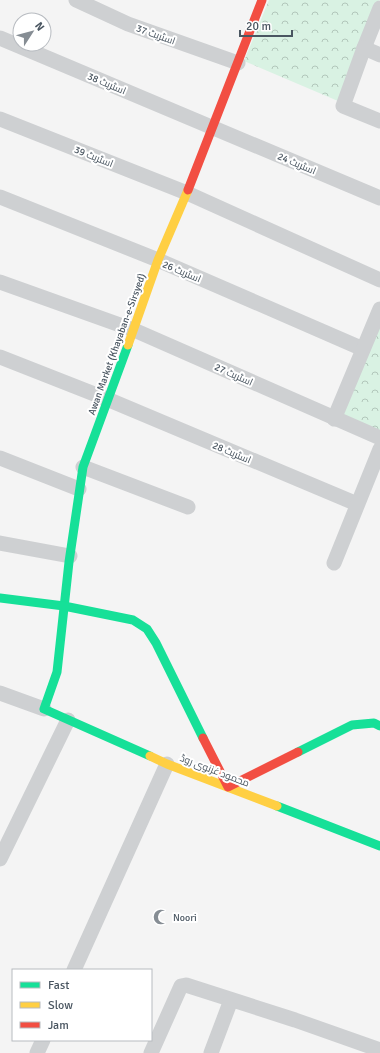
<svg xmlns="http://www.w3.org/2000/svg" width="380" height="1053" viewBox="0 0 380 1053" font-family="Signika,Cairo,sans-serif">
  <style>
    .forest { fill: url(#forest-crowns) }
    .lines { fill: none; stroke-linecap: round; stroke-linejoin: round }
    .street { stroke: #ced0d2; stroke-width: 15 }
    .fast { stroke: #16e098; stroke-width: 9 }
    .slow { stroke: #ffcf43; stroke-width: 9 }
    .jam { stroke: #f24e42; stroke-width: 9 }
    .labels { text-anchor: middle; stroke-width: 4; stroke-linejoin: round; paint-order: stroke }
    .street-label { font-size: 10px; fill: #4a5661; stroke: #fff }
    .poi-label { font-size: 10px; fill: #4a5661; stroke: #fff; text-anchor: start }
  </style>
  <defs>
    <pattern id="forest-crowns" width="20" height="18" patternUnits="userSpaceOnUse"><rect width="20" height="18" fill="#d9f2e3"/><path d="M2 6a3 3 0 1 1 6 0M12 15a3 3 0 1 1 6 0" fill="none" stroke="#b2c7bb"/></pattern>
  </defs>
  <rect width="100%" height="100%" fill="#f4f4f4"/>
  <!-- forest -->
  <g class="forest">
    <path d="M269,0H379L338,101L244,61Z"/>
    <path d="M380,324V433L343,416Z"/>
  </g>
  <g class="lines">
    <!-- street -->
    <g class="street">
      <path d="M76,0L128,24L238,63"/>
      <path d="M380,8L364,48L343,106L380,121"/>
      <path d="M0,38L380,198"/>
      <path d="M364,48L380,55"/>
      <path d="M0,119L187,193L380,280"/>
      <path d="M0,197L158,260L363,349"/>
      <path d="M0,282L134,330L380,438"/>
      <path d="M0,357L107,399L357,504"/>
      <path d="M334,419L380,309"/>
      <path d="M0,458L79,489"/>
      <path d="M83,467L188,507"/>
      <path d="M0,543L70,556"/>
      <path d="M334,563L380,449"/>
      <path d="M0,693L44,709"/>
      <path d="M0,859L68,720"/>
      <path d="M74,970L167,764"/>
      <path d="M37,1053L43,1040"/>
      <path d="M151,1053L181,986L186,985L295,1020L380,1050"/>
      <path d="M211,1053L231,1000"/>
    </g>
    <!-- fast -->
    <g class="fast">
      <path d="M128,345L83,467L69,562L57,672L44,709L150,756"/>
      <path d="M0,598L64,606L133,620L147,629L156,643L203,738"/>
      <path d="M298,752L352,725L374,723L380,726"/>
      <path d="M277,806L380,846"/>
    </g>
    <!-- slow -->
    <g class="slow">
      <path d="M128,345L158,260L188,190"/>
      <path d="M150,756L167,764L277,806"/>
    </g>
    <!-- jam -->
    <g class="jam">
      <path d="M188,190L262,0"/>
      <path d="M203,738L228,787L298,752"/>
    </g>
  </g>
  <!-- icons -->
  <defs>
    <symbol id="mosque-bare" viewBox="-9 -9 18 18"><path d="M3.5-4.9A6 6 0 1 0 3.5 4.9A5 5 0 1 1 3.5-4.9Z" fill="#868d94" stroke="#fff" stroke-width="2.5" paint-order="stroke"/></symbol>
  </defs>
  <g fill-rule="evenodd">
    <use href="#mosque-bare" x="150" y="906" width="22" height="22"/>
  </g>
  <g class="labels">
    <!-- street labels -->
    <g class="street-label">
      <text transform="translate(156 34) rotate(20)" y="4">اسٹریٹ 37</text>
      <text transform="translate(107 83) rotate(23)" y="4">اسٹریٹ 38</text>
      <text transform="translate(94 156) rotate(22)" y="4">اسٹریٹ 39</text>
      <text transform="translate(297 163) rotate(23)" y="4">اسٹریٹ 24</text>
      <text transform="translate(182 271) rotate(23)" y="4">اسٹریٹ 26</text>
      <text transform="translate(116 344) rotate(-70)" y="4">Awan Market (Khayaban-e-Sirsyed)</text>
      <text transform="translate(234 374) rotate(24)" y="4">اسٹریٹ 27</text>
      <text transform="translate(232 452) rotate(23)" y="4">اسٹریٹ 28</text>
      <text transform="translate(215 770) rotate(21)" y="4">محمود غزنوی روڈ</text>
    </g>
    <!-- poi labels -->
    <g class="poi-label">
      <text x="173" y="921">Noori</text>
    </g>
  </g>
  <!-- legend -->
  <rect x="12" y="969" width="140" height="72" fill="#ffffff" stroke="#b7bbc0"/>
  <rect x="20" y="982" width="20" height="6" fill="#16e098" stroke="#b7bbc0"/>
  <text x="48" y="989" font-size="12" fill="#4a5661">Fast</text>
  <rect x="20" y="1002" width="20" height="6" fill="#ffcf43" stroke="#b7bbc0"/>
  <text x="48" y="1009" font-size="12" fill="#4a5661">Slow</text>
  <rect x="20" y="1022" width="20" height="6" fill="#f24e42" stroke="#b7bbc0"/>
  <text x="48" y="1029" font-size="12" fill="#4a5661">Jam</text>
  <!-- north arrow -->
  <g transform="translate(32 32) rotate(54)"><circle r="19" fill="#ffffff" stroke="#b7bbc0"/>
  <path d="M0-3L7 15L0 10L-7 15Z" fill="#868d94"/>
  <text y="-6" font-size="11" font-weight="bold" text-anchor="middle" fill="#4a5661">N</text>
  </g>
  <!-- scale -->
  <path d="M240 30v6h52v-6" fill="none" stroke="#4a5661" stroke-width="2"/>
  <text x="246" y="30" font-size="12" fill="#4a5661" stroke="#ffffff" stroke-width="3" paint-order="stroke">20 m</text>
</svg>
